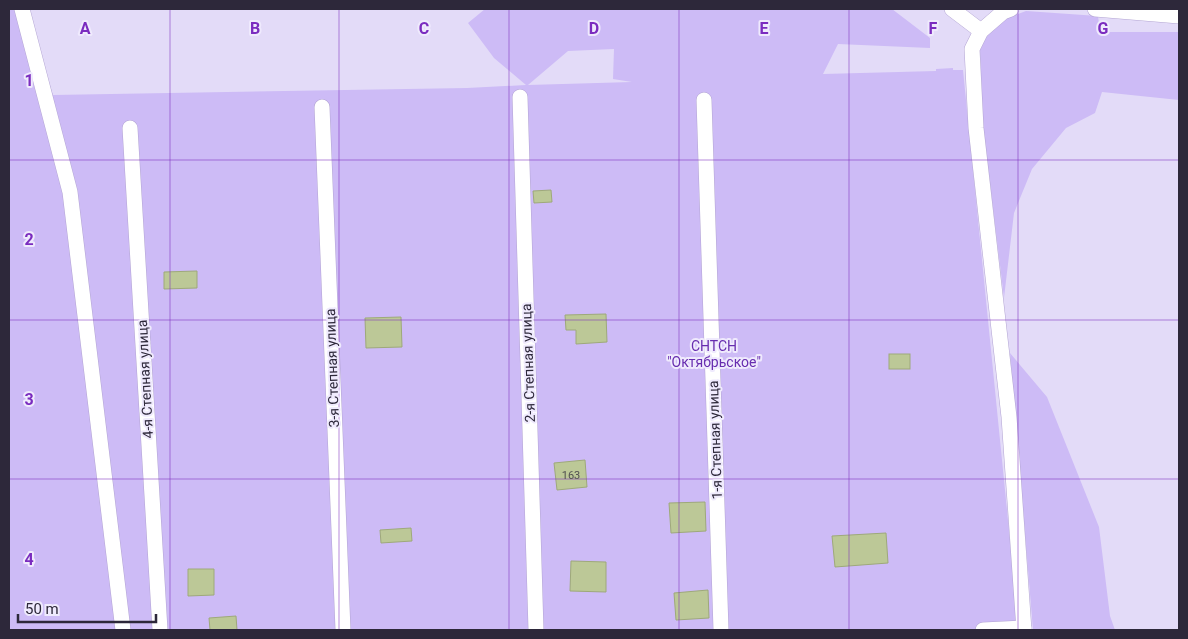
<svg xmlns="http://www.w3.org/2000/svg" width="1188" height="639" viewBox="0 0 1188 639" font-family="Roboto,sans-serif">
  <style>
    .green { fill: #cdbbf6; fill-rule: evenodd }
    .building { fill: #bcc897; stroke: #9ea97a }
    .lines { fill: none; stroke-linecap: round; stroke-linejoin: round }
    .street-casing { stroke: #b3a5d3; stroke-width: 16 }
    .street { stroke: #fff; stroke-width: 15 }
    .grid { fill: none; stroke: #7b2cbf; stroke-width: 1; stroke-opacity: 0.55 }
    .labels { text-anchor: middle; stroke-width: 4; stroke-linejoin: round; paint-order: stroke }
    .number-label { font-size: 11px; fill: #515051 }
    .park-label { font-size: 14px; fill: #672daf; stroke: #efeafd }
    .street-label { font-size: 14px; fill: #2d283a; stroke: #efeafd }
    .grid-label { font-size: 16px; text-anchor: middle; font-weight: bold; fill: #7b2cbf; stroke: #efeafd; stroke-width: 4; stroke-linejoin: round; paint-order: stroke }
  </style>
  <rect width="100%" height="100%" fill="#e3dbf8"/>
  <!-- green -->
  <g class="green">
    <path d="M9,9H25L53,95L467,88L526,85L494,58L468,23L485,9H892L930,38V48L838,44L823,74L936,71V69L953,68V70H963L1019,630H9ZM614,49L613,79L632,82L528,85L568,51Z"/>
    <path d="M1026,11L1098,16L1100,32H1179V100L1102,92L1095,113L1066,128L1032,169L1014,213L1004,298L983,126L980,50L987,36L1004,19Z"/>
    <path d="M1010,353L1047,397L1099,527L1110,616L1115,630H1033Z"/>
  </g>
  <!-- building -->
  <g class="building">
    <path d="M551,190L552,202L534,203L533,191Z"/>
    <path d="M197,271V288L164,289V272Z"/>
    <path d="M606,314L607,342L576,344V330H566L565,315Z"/>
    <path d="M401,317L402,347L366,348L365,318Z"/>
    <rect x="889" y="354" width="21" height="15"/>
    <path d="M585,460L587,487L557,490L554,463Z"/>
    <path d="M705,502L706,531L671,533L669,503Z"/>
    <path d="M411,528L412,541L381,543L380,530Z"/>
    <path d="M886,533L888,563L835,567L832,536Z"/>
    <path d="M571,561L606,562V592L570,591Z"/>
    <path d="M188,569H214V595L188,596Z"/>
    <path d="M708,590L709,618L676,620L674,593Z"/>
    <path d="M236,616L237,630H210L209,618Z"/>
  </g>
  <g class="lines">
    <defs>
      <g id="street">
        <path d="M22,9L70,192L123,630"/>
        <path d="M952,9L981,31"/>
        <path d="M1011,9L1003,12L981,31L972,49L976,128L1009,417L1024,630"/>
        <path d="M1095,9L1179,16"/>
        <path d="M520,97L536,630"/>
        <path d="M704,100L721,630"/>
        <path d="M322,107L343,630"/>
        <path d="M130,128L160,630"/>
        <path d="M983,630L1024,628"/>
      </g>
    </defs>
    <!-- street casing -->
    <use href="#street" class="street-casing"/>
    <!-- street -->
    <use href="#street" class="street"/>
  </g>
  <!-- grid -->
  <path class="grid" d="M170,9V630M339,9V630M509,9V630M679,9V630M849,9V630M1018,9V630M9,160H1179M9,320H1179M9,479H1179"/>
  <g class="labels">
    <!-- number labels -->
    <g class="number-label">
      <text x="571" y="479">163</text>
    </g>
    <!-- park labels -->
    <g class="park-label">
      <text x="714" y="351">СНТСН<tspan x="714" dy="16">"Октябрьское"</tspan></text>
    </g>
    <!-- street labels -->
    <g class="street-label">
      <text transform="translate(528 363) rotate(-92)" y="5">2-я Степная улица</text>
      <text transform="translate(332 368) rotate(-92)" y="5">3-я Степная улица</text>
      <text transform="translate(145 379) rotate(-93)" y="5">4-я Степная улица</text>
      <text transform="translate(715 440) rotate(-92)" y="5">1-я Степная улица</text>
    </g>
  </g>
  <g class="grid-label">
    <text x="85" y="34">A</text>
    <text x="255" y="34">B</text>
    <text x="424" y="34">C</text>
    <text x="594" y="34">D</text>
    <text x="764" y="34">E</text>
    <text x="933" y="34">F</text>
    <text x="1103" y="34">G</text>
    <text x="29" y="86">1</text>
    <text x="29" y="245">2</text>
    <text x="29" y="405">3</text>
    <text x="29" y="565">4</text>
  </g>
  <!-- border -->
  <rect width="1188" height="639" fill="none" stroke="#2d283a" stroke-width="20"/>
  <!-- scale -->
  <path d="M18 614v8h138v-8" fill="none" stroke="#2d283a" stroke-width="2.5"/>
  <text x="25" y="614" font-size="15" fill="#2d283a" stroke="#efeafd" stroke-width="4" paint-order="stroke">50 m</text>
</svg>
